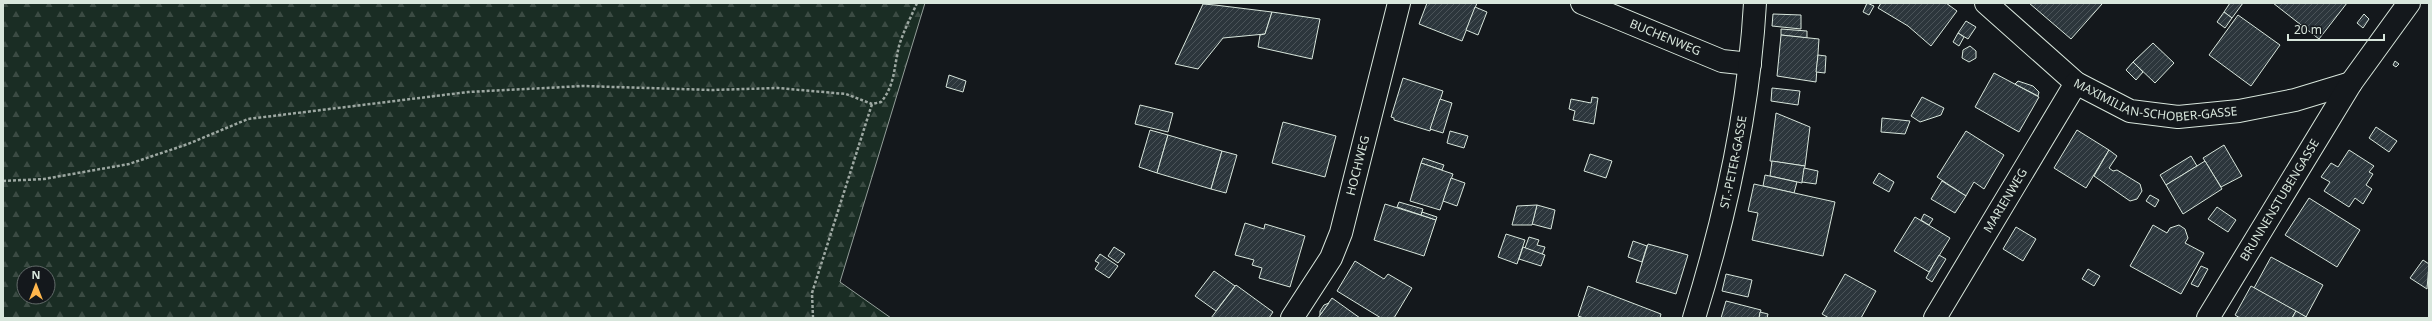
<svg xmlns="http://www.w3.org/2000/svg" width="2432" height="321" viewBox="0 0 2432 321" font-family="'Noto Sans',sans-serif">
  <style>
    .forest { fill: url(#forest-firs); stroke: #939e99; fill-rule: evenodd }
    .building { fill: url(#building-hatch); stroke: #d8e6dc }
    .lines { fill: none; stroke-linecap: round; stroke-linejoin: round }
    .street-casing { stroke: #d8e6dc; stroke-width: 24 }
    .path { stroke: #9da8a2; stroke-width: 2.5; stroke-dasharray: 3 2; stroke-linecap: butt }
    .street { stroke: #14181c; stroke-width: 22 }
    .labels { text-anchor: middle; stroke-width: 3; stroke-linejoin: round; paint-order: stroke }
    .street-label { font-size: 12px; fill: #d8e6dc; stroke: #14181c }
  </style>
  <defs>
    <pattern id="forest-firs" width="22" height="20" patternUnits="userSpaceOnUse"><rect width="22" height="20" fill="#1a2d24"/><path d="M5 1l3.5 6h-7zM16 11l3.5 6h-7z" fill="#3b4b43"/></pattern>
    <pattern id="building-hatch" width="6" height="6" patternUnits="userSpaceOnUse"><rect width="6" height="6" fill="#2c363c"/><path d="M-1 1l2-2M0 6l6-6M5 7l2-2" fill="none" stroke="#4a5358"/></pattern>
  </defs>
  <rect width="100%" height="100%" fill="#14181c"/>
  <!-- forest -->
  <path class="forest" d="M3,3H925L840,282L891,318H3ZM24,273H48V297H24Z"/>
  <!-- building -->
  <g class="building">
    <path d="M1427,3H1477L1462,41L1419,24Z"/>
    <path d="M1867,3L1874,6L1869,15L1863,12Z"/>
    <path d="M1881,3H1946L1957,11L1931,46L1908,26L1878,8Z"/>
    <path d="M2029,3H2100L2102,4L2071,39Z"/>
    <path d="M2230,3H2243L2232,18L2224,12Z"/>
    <path d="M2273,3H2347L2319,39Z"/>
    <path d="M1203,4L1215,5L1272,12L1265,34L1223,38L1198,69L1175,64Z"/>
    <path d="M1475,7L1487,12L1478,35L1466,30Z"/>
    <path d="M1272,12L1320,19L1312,59L1258,47L1260,35L1265,34Z"/>
    <path d="M2224,12L2232,18L2225,28L2217,22Z"/>
    <path d="M1773,14L1801,15V29L1772,26Z"/>
    <path d="M2364,14L2369,19L2363,28L2357,23Z"/>
    <path d="M2238,15L2280,45L2251,86L2209,55Z"/>
    <path d="M1966,21L1976,27L1968,39L1958,33Z"/>
    <path d="M1781,29L1807,31V38L1781,35Z"/>
    <path d="M1958,33L1964,37L1959,46L1953,42Z"/>
    <path d="M1781,35L1819,39L1816,82L1777,76Z"/>
    <path d="M2153,43L2174,63L2155,83L2133,62Z"/>
    <path d="M1970,46L1976,51V58L1969,62L1962,58L1963,50Z"/>
    <path d="M1818,55L1826,56L1825,73L1816,72Z"/>
    <path d="M2395,61L2399,64L2396,67L2393,65Z"/>
    <path d="M2133,62L2143,72L2136,80L2126,70Z"/>
    <path d="M1994,73L2039,97L2019,132L1975,107Z"/>
    <path d="M949,75L966,81L963,92L946,87Z"/>
    <path d="M1403,78L1443,91L1430,131L1394,120V118L1391,117Z"/>
    <path d="M2018,81L2033,86L2039,92L2038,96L2015,84Z"/>
    <path d="M1772,88L1800,91L1798,105L1771,101Z"/>
    <path d="M1592,97L1598,98L1594,124L1573,120L1575,111L1569,109L1571,99L1591,103Z"/>
    <path d="M1922,97L1944,108L1941,115L1920,122L1911,116Z"/>
    <path d="M1440,99L1452,103L1443,133L1430,129Z"/>
    <path d="M1140,105L1173,113L1168,132L1135,124Z"/>
    <path d="M1776,113L1810,127L1805,166L1770,161Z"/>
    <path d="M1882,118L1910,121L1905,134L1881,132Z"/>
    <path d="M1283,122L1336,136L1325,177L1272,163Z"/>
    <path d="M2376,127L2397,141L2389,152L2369,138Z"/>
    <path d="M1150,130L1168,135L1157,173L1139,167Z"/>
    <path d="M2077,130L2109,150L2086,188L2054,168Z"/>
    <path d="M1450,131L1468,136L1464,148L1447,143Z"/>
    <path d="M1966,131L2004,155L1984,189L1974,182L1966,196L1937,177Z"/>
    <path d="M1168,135L1222,151L1211,189L1157,173Z"/>
    <path d="M2224,145L2242,176L2221,187L2203,158Z"/>
    <path d="M2109,150L2117,156L2109,168L2113,171L2117,170L2140,184L2142,191L2137,199L2130,201L2094,176Z"/>
    <path d="M2349,150L2374,166L2369,172L2373,174L2366,185L2372,189L2363,204L2355,198L2349,207L2324,191L2330,182L2321,177L2331,163L2338,167Z"/>
    <path d="M1222,151L1237,155L1226,193L1211,189Z"/>
    <path d="M1590,154L1612,161L1606,178L1584,171Z"/>
    <path d="M2191,156L2197,166L2166,185L2160,175Z"/>
    <path d="M1423,158L1444,165L1442,170L1421,163Z"/>
    <path d="M1772,161L1805,166L1802,183L1770,176Z"/>
    <path d="M2205,161L2222,189L2183,214L2166,185Z"/>
    <path d="M1421,163L1453,174L1440,210L1410,201Z"/>
    <path d="M1804,168L1818,171L1816,184L1802,182Z"/>
    <path d="M1879,173L1894,182L1889,192L1873,183Z"/>
    <path d="M1765,175L1797,182L1794,193L1763,186Z"/>
    <path d="M1451,178L1465,183L1457,206L1443,201Z"/>
    <path d="M1942,181L1966,196L1955,213L1931,199Z"/>
    <path d="M1754,184L1835,202L1823,256L1752,240L1758,213L1748,211Z"/>
    <path d="M2150,195L2159,200L2155,207L2146,201Z"/>
    <path d="M2309,198L2360,230L2337,267L2285,235Z"/>
    <path d="M1399,202L1423,209L1421,215L1397,207Z"/>
    <path d="M1385,204L1436,220L1424,256L1374,240Z"/>
    <path d="M1537,205L1555,210L1551,229L1532,224Z"/>
    <path d="M1537,205L1532,225H1512L1517,206Z"/>
    <path d="M2217,207L2236,220L2228,232L2208,219Z"/>
    <path d="M1422,212L1437,217L1436,220L1421,215Z"/>
    <path d="M1924,214L1933,219L1929,225L1921,220Z"/>
    <path d="M1915,217L1950,238L1929,272L1894,251Z"/>
    <path d="M1245,223L1264,229L1265,224L1305,236L1290,287L1259,278L1262,268L1252,265L1254,260L1235,255Z"/>
    <path d="M2153,225L2167,233L2170,228L2179,225L2185,229L2188,238L2185,243L2204,253L2181,294L2130,266Z"/>
    <path d="M2016,227L2036,239L2023,261L2003,249Z"/>
    <path d="M1506,234L1525,240L1517,264L1498,257Z"/>
    <path d="M1529,237L1539,240L1537,245L1545,247L1542,255L1525,248Z"/>
    <path d="M1633,241L1647,246L1642,262L1628,257Z"/>
    <path d="M1648,244L1688,255L1676,294L1636,282Z"/>
    <path d="M1114,247L1125,254L1118,263L1108,256Z"/>
    <path d="M1523,247L1545,255L1541,266L1519,259Z"/>
    <path d="M1100,254L1118,266L1109,278L1095,269L1099,263L1095,261Z"/>
    <path d="M1939,255L1946,259L1932,282L1926,278Z"/>
    <path d="M2271,257L2323,285L2306,317L2254,288Z"/>
    <path d="M2423,260L2429,264L2427,289L2410,278Z"/>
    <path d="M1355,261L1384,279L1388,274L1412,288L1394,318H1381L1337,291Z"/>
    <path d="M2201,266L2208,269L2198,287L2191,284Z"/>
    <path d="M2088,269L2100,276L2094,286L2082,279Z"/>
    <path d="M1214,271L1235,286L1216,311L1195,296Z"/>
    <path d="M1726,274L1752,280L1748,297L1722,291Z"/>
    <path d="M1845,274L1876,291L1861,318H1829L1822,314Z"/>
    <path d="M1236,285L1273,312L1269,318H1211Z"/>
    <path d="M1588,286L1661,314L1660,318H1584L1578,316Z"/>
    <path d="M2251,286L2296,311L2292,318H2240L2235,315Z"/>
    <path d="M1332,298L1360,318H1318Z"/>
    <path d="M1726,301L1761,310L1759,318H1721Z"/>
    <path d="M1329,303L1320,315V311L1324,305Z"/>
    <path d="M2296,311L2308,318H2292Z"/>
    <path d="M1760,312L1768,314L1767,318H1759Z"/>
  </g>
  <g class="lines">
    <defs>
      <g id="street">
        <path id="s1" d="M1582,3L1722,61L1750,64"/>
        <path id="s2" d="M1986,3L2076,83L2130,111L2178,117L2239,111L2295,100L2351,83"/>
        <path id="s3" d="M1292,318L1331,258L1341,233L1399,3"/>
        <path id="s4" d="M1694,318C1726,215 1749,111 1755,3"/>
        <path id="s5" d="M1935,318L2076,83"/>
        <path id="s6" d="M2208,318L2351,83L2409,3"/>
      </g>
    </defs>
    <!-- street casing -->
    <use href="#street" class="street-casing"/>
    <!-- path -->
    <g class="path">
      <path d="M3,181L44,179L129,164L188,144L248,119L468,92L583,86L712,90L778,88L846,94L872,104L881,102C895,86 894,66 899,46C903,32 911,17 917,3"/>
      <path d="M813,318L812,293L872,104"/>
    </g>
    <!-- street -->
    <use href="#street" class="street"/>
  </g>
  <g class="labels">
    <!-- street labels -->
    <g class="street-label">
      <text dy="4" stroke="none"><textPath href="#s1" startOffset="90">BUCHENWEG</textPath></text>
      <text dy="4" stroke="none"><textPath href="#s2" startOffset="204">MAXIMILIAN-SCHOBER-GASSE</textPath></text>
      <text dy="4" stroke="none"><textPath href="#s4" startOffset="161">ST.-PETER-GASSE</textPath></text>
      <text dy="4" stroke="none"><textPath href="#s3" startOffset="168">HOCHWEG</textPath></text>
      <text dy="4" stroke="none"><textPath href="#s6" startOffset="138">BRUNNENSTUBENGASSE</textPath></text>
      <text dy="4" stroke="none"><textPath href="#s5" startOffset="137">MARIENWEG</textPath></text>
    </g>
  </g>
  <!-- border -->
  <rect width="2432" height="321" fill="none" stroke="#d8e6dc" stroke-width="8"/>
  <!-- north arrow -->
  <g transform="translate(36 285)"><circle r="19" fill="#14181c" stroke="#626a69"/>
  <path d="M0-3L7 15L0 10L-7 15Z" fill="#ffb74d"/>
  <text y="-6" font-size="11" font-weight="bold" text-anchor="middle" fill="#d8e6dc">N</text>
  </g>
  <!-- scale -->
  <path d="M2288 34v6h96v-6" fill="none" stroke="#d8e6dc" stroke-width="2"/>
  <text x="2294" y="34" font-size="12" fill="#d8e6dc" stroke="#14181c" stroke-width="3" paint-order="stroke">20 m</text>
</svg>
